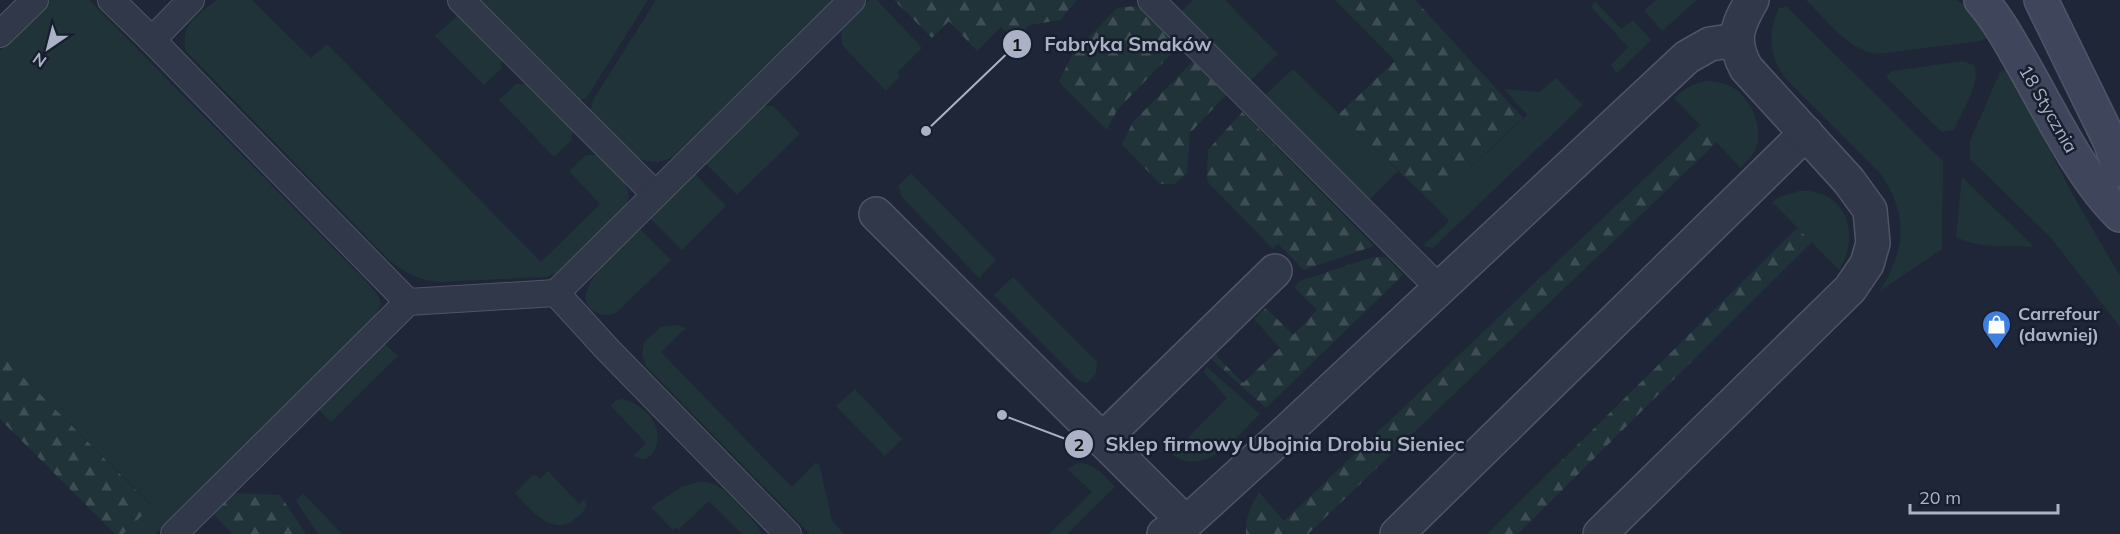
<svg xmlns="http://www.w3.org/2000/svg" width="2120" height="534" viewBox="0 0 2120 534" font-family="Mulish,sans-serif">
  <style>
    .grass { fill: #203339 }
    .forest { fill: url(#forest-firs) }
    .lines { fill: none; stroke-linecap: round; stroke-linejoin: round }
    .lane-casing { stroke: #4f5567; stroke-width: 28 }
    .street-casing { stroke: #4f5567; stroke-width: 36 }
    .secondary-casing { stroke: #4f5567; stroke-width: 36 }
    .lane { stroke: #313849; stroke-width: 26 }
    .street { stroke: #313849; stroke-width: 33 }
    .secondary { stroke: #3f465c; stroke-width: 33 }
    .labels { text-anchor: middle; stroke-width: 5; stroke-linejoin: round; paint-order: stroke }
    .street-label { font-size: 18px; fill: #abb2c6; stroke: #171e2d }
    .poi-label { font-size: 18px; font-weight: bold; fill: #abb2c6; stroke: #171e2d; text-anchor: start }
    .leader { fill: none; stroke: #abb2c6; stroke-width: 2 }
    .callout-dot { fill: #abb2c6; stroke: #171e2d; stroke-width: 2 }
    .mark-label { font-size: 18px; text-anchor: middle; font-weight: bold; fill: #111 }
    .callout-label { font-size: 20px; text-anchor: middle; font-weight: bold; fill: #abb2c6; stroke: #171e2d; stroke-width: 5; stroke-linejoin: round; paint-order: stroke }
  </style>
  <defs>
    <pattern id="forest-firs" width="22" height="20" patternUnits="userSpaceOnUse" patternTransform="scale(1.5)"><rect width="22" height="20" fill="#203339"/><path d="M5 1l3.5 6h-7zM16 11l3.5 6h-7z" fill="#3e4e54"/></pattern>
  </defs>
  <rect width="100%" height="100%" fill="#1e2638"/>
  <!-- grass -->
  <g class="grass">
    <path d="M51,0H89L364,279L378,295L381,303L375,318L155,534H123L152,505L0,354V51Z"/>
    <path d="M216,0H252L311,58L327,44L541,262L600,204L569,171L586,155H598C610,167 635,185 627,204L556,273L547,277L438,282C419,280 404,272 390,261L186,51C180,24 197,16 216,0Z"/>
    <path d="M479,0H648L586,99L577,100Z"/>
    <path d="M656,0H833L682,150C644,183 616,139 589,113L593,100Z"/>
    <path d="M869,0H877L922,48L897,73L900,76L886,91L842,45L841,29Z"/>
    <path d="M1193,0H1225L1278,54L1249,82L1180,13Z"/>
    <path d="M1656,0H1697L1662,31L1644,10Z"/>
    <path d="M1806,0H1956C1972,9 1981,20 1990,36L1981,41L1877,54C1849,51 1826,19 1806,0Z"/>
    <path d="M1595,1L1621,29L1633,20L1651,40L1617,73L1611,65L1628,47L1591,7Z"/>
    <path d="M1787,7L1943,161L1942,249L1880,291C1906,249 1909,213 1879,172L1787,80C1769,59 1767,33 1779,8Z"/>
    <path d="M458,15L502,58L501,69L484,85L435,36Z"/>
    <path d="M1963,61L1974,65C1982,80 1961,114 1954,130L1942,132L1886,77L1892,71Z"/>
    <path d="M2007,68L2074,197L2120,276V327L2051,238L1970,159V141L2000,72Z"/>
    <path d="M1293,69L1398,171L1367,202L1263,97Z"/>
    <path d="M1556,78L1583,105L1433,248L1423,246L1449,221L1432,203L1527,115L1504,89L1539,92Z"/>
    <path d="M1707,81C1715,82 1722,82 1730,86C1749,95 1763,125 1757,145C1754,155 1747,161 1741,168L1674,98C1685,88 1693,83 1707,81Z"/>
    <path d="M516,84H526L573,131L571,141L554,157L499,100Z"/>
    <path d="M762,106H773L800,134L737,195L705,163Z"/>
    <path d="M694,173L726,206L682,250L650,218Z"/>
    <path d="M911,173L996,260L979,278L902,197L898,186Z"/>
    <path d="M1962,177L2034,247C2009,246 1979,249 1956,237Z"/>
    <path d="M1799,191C1845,188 1862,234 1839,270L1772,202L1779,197Z"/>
    <path d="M639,228L671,260L616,313C608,316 601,316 593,311C565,292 625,243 639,228Z"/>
    <path d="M1013,277L1097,362L1096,374L1087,383L1078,380L994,295Z"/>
    <path d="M678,325L686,328L661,352L792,487L816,462L820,467L832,521L844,534H810L646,366L642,355L644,342L661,327Z"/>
    <path d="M385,344L398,356L331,422L317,408Z"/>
    <path d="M1207,367L1260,414C1239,434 1204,480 1172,454L1227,398L1203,371Z"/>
    <path d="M855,389L902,439L885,456L836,406Z"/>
    <path d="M622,399C677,414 658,473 634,456L646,443L611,406L615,401Z"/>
    <path d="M1078,463C1095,463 1104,475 1115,487L1067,534H1049L1092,492L1067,469Z"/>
    <path d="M548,471L579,504L584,499L587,504C585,512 577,517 571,522C549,534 530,509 515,493L532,476L536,475L540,479Z"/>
    <path d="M698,482C705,481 710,482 716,485C726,490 759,525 762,534H742L709,501L678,530L675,527L673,530L651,507L681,487Z"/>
    <path d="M303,493L342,534H318L296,501Z"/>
  </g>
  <!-- forest -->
  <g class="forest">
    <path d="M894,0H1077L1060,20L1030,25L1014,39L1001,27L977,51L949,21L932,38Z"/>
    <path d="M1335,0H1415L1523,118L1432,203L1339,114L1395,61Z"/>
    <path d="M1137,6L1178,47L1117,110L1107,130L1059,82L1072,55L1117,8Z"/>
    <path d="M1193,61L1226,95L1190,133L1187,173L1175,184H1160L1122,144L1133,122Z"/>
    <path d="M1242,112L1374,246L1304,270L1278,244L1273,249L1207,181L1208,150Z"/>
    <path d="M1701,125L1717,142L1308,534H1246C1245,518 1251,506 1259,492L1284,521Z"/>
    <path d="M1797,228L1812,242L1518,534H1487Z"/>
    <path d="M1373,257H1386L1403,275L1266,408L1211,359L1216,355L1243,383L1280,348L1254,319L1266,308L1293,335L1317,310L1294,287L1300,281Z"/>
    <path d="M0,354L152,506L123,534H115L0,419Z"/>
    <path d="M229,493L280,495L306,534H233L211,512Z"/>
  </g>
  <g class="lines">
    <defs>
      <g id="lane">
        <path d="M111,0L152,40L408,302"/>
        <path d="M461,0L655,194"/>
        <path d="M1151,0L1438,287"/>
        <path d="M0,34L35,0"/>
        <path d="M152,40L191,0"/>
        <path d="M556,293L852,0"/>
        <path d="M174,534L408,302L556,293L608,350L788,534"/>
      </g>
      <g id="street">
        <path d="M876,214L1186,523"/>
        <path d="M1102,440L1275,271"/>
        <path d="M1164,534L1186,523L1286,432L1687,57L1710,44L1736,40"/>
        <path d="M1397,534L1806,133"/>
        <path d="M1600,534L1850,289L1867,264L1873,243L1870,210L1849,181L1746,68C1731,40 1737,26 1752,0"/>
      </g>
      <g id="secondary">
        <path d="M1981,0C1997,18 2009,40 2021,61C2049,109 2080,176 2120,215"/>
        <path d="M2041,0L2110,141L2120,170"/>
      </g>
    </defs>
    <!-- lane casing -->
    <use href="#lane" class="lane-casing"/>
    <!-- street casing -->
    <use href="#street" class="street-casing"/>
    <!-- secondary casing -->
    <use href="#secondary" class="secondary-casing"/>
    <!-- lane -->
    <use href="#lane" class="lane"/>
    <!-- street -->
    <use href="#street" class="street"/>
    <!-- secondary -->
    <use href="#secondary" class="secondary"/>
  </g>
  <!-- icons -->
  <defs>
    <symbol id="shop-pin" viewBox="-11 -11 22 30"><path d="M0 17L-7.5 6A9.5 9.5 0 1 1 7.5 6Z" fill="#3f7fe0" stroke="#171e2d"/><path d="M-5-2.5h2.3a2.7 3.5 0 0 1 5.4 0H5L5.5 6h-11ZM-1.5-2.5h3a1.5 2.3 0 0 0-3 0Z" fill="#fff"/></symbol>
  </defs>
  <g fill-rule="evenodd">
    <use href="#shop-pin" x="1980" y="308" width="33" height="45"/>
  </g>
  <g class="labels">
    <!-- street labels -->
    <g class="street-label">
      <text transform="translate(2048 109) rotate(60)" y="6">18 Stycznia</text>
    </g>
    <!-- poi labels -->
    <g class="poi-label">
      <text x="2018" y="320">Carrefour<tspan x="2018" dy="21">(dawniej)</tspan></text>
    </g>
  </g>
  <!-- callouts -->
  <path class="leader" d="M926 131L1017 44M1002 415L1079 444"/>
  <g class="callout-dot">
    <circle cx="926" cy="131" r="6"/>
    <circle cx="1002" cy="415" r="6"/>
    <circle cx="1017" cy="44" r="15"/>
    <circle cx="1079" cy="444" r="15"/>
  </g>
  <g class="mark-label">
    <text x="1017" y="51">1</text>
    <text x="1079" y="451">2</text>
  </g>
  <g class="callout-label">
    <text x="1128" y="51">Fabryka Smaków</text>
    <text x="1285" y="451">Sklep firmowy Ubojnia Drobiu Sieniec</text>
  </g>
  <!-- north arrow -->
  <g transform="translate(48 48) rotate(215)" stroke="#171e2d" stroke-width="4.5" paint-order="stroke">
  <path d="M0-4.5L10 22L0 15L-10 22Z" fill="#abb2c6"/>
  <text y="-9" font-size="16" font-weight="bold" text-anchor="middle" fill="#abb2c6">N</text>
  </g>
  <!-- scale -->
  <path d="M1910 504v9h148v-9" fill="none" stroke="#abb2c6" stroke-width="3"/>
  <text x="1919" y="504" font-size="18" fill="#abb2c6" stroke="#171e2d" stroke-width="4.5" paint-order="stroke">20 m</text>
</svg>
